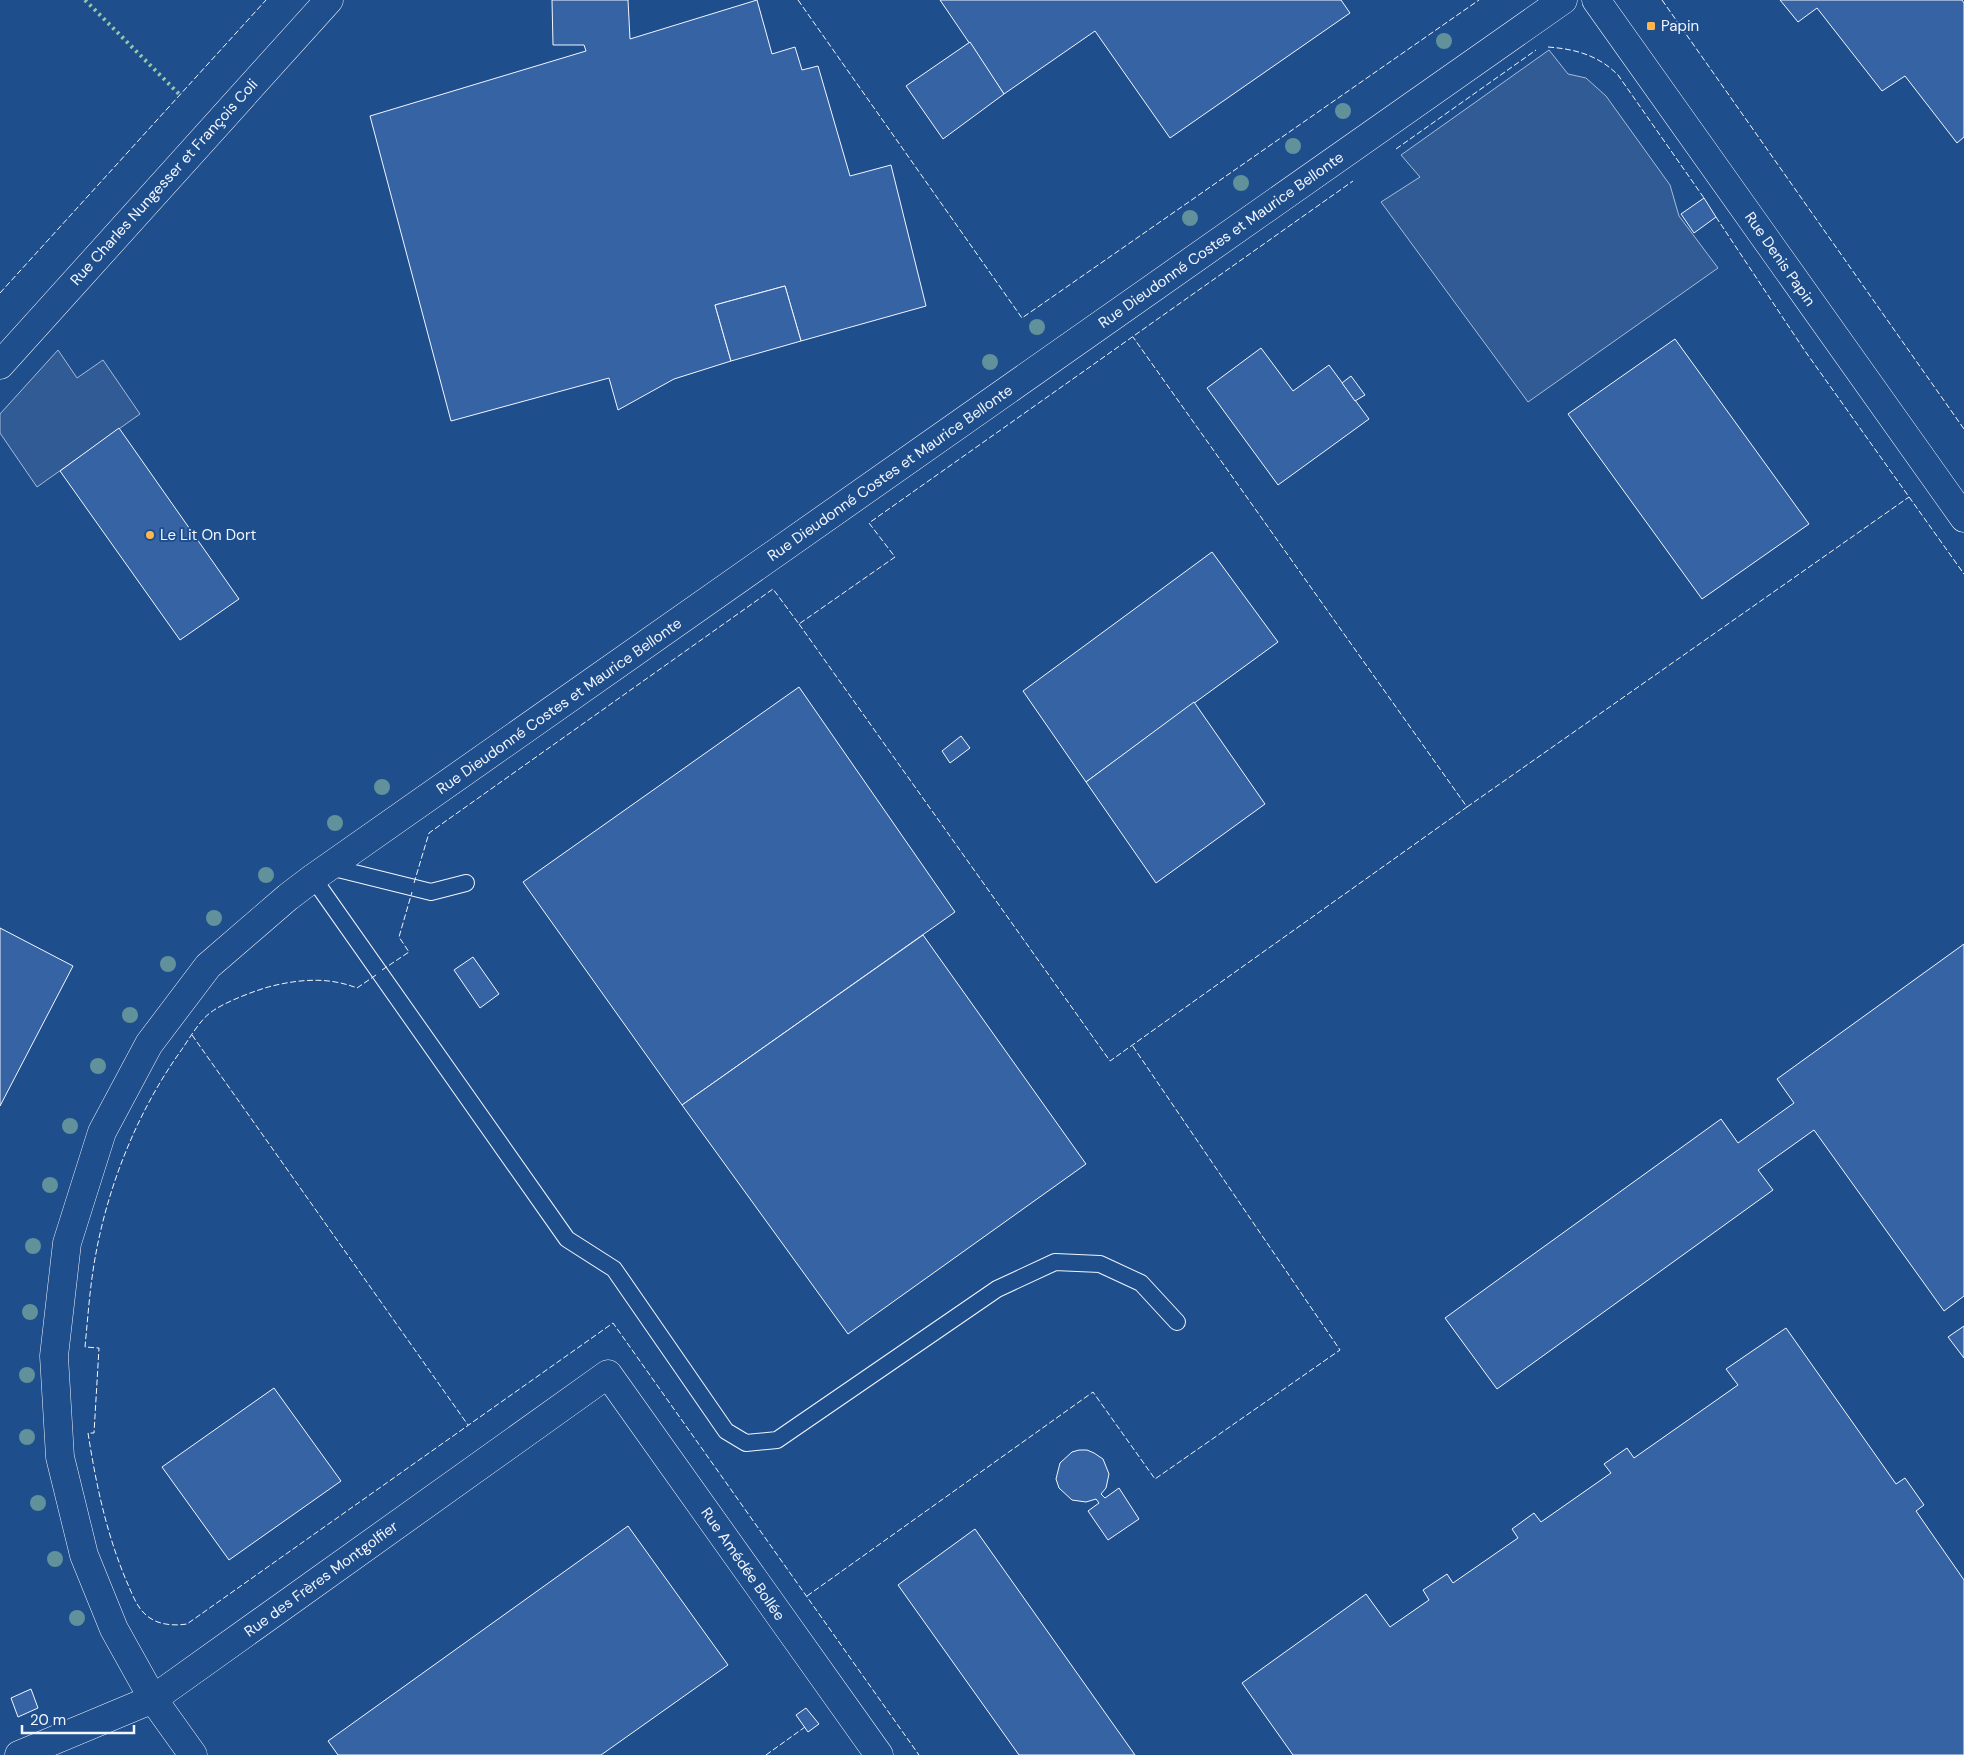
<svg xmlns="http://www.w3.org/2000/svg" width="1964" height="1755" viewBox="0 0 1964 1755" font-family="'DM Sans',sans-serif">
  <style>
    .parking { fill: #305b95; stroke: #a8bbd7 }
    .building { fill: #3563a3; stroke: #f2f6ff }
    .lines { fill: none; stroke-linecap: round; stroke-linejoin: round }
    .service-casing { stroke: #f2f6ff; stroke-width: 18 }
    .minor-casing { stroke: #f2f6ff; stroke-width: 29 }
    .service { stroke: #1f4e8c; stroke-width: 16 }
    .minor { stroke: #1f4e8c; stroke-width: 28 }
    .hedge { stroke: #97c8a6; stroke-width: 4; stroke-dasharray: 2.5 4; stroke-linecap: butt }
    .fence { stroke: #f2f6ff; stroke-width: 1; stroke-dasharray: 6 2.5; stroke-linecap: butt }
    .tree { fill: #61919a }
    .poi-dot { fill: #ffb74d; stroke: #1f4e8c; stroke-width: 2 }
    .labels { text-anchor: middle; stroke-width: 4; stroke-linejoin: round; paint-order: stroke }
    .poi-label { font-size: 15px; fill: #f2f6ff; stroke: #1f4e8c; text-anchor: start }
    .street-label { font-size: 15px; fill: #f2f6ff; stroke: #1f4e8c }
  </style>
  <rect width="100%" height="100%" fill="#1f4e8c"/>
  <!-- parking -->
  <g class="parking">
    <path d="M1549,50L1568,74L1586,78L1606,96L1670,185L1679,216L1718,268L1528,402L1381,202L1420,177L1401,155Z"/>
    <path d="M58,350L77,378L103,360L140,414L37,487L0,433V414Z"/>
  </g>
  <!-- building -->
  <g class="building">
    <path d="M552,0H628L630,39L757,0L772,54L795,47L802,70L818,66L850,176L891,165L926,306L801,341L785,286L715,305L731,361L674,379L618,410L609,378L451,421L370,116L586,51L584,45H553Z"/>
    <path d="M940,0H1341L1350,13L1170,138L1095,31L1004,94Z"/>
    <path d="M1780,0H1962L1964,3V137L1957,143L1905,76L1882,91L1817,8L1798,22Z"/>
    <path d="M970,42L1004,94L943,139L906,86Z"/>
    <path d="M1704,198L1716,217L1694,233L1681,214Z"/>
    <path d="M785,286L801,341L731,361L715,305Z"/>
    <path d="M1675,339L1809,524L1702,599L1568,414Z"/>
    <path d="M1261,348L1293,391L1329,365L1369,419L1278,485L1207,388Z"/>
    <path d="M1351,376L1365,395L1355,401L1342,383Z"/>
    <path d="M119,428L239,599L180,640L60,471Z"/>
    <path d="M1212,552L1278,642L1086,782L1023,691Z"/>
    <path d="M799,687L955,912L682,1105L523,882Z"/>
    <path d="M1194,702L1265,804L1156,883L1086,782Z"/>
    <path d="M961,736L970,748L950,763L942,751Z"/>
    <path d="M0,928L73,966L0,1106Z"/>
    <path d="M923,935L1086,1164L848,1334L682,1105Z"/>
    <path d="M1964,944V1296L1944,1311L1814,1130L1758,1170L1773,1190L1497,1389L1445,1318L1721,1119L1738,1143L1794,1103L1777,1079Z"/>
    <path d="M473,957L499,994L480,1008L454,970Z"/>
    <path d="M1964,1326V1358L1948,1337Z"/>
    <path d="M1786,1328L1896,1484L1905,1478L1924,1505L1916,1511L1964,1580V1755H1293L1242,1683L1366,1594L1390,1627L1429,1600L1423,1590L1447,1574L1453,1583L1518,1538L1512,1529L1534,1513L1541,1522L1611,1473L1604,1464L1627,1448L1634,1458L1738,1385L1726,1369Z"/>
    <path d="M274,1388L341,1481L229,1560L162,1467Z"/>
    <path d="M1079,1450H1087L1094,1453L1103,1459L1109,1474L1106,1488L1101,1494L1105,1498L1119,1488L1139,1519L1108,1540L1088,1511L1099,1503L1096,1499L1086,1502L1072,1500L1059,1488L1056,1479L1060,1463L1072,1452Z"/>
    <path d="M628,1526L728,1665L601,1755H338L328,1741Z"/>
    <path d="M975,1529L1135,1755H1019L898,1585Z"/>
    <path d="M31,1689L38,1708L18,1717L11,1698Z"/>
    <path d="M806,1708L819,1724L808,1732L796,1715Z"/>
  </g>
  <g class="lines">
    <defs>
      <g id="service">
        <path d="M330,867L431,892L466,883"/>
        <path d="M313,878L567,1239L614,1269L726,1431L746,1443L777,1440L997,1289L1055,1262L1100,1264L1141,1283L1177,1322"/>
      </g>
      <g id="minor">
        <path d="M1596,0L1964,518"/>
        <path d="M0,365L329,0"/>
        <path d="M19,1755L153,1699L608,1374L879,1755"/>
        <path d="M193,1755L153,1699L114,1629L84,1555L60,1457L54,1356L67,1243L102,1132L149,1044L208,966L288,897L313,878L1563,0"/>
      </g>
    </defs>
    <!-- service casing -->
    <use href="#service" class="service-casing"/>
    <!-- minor casing -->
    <use href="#minor" class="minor-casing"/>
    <!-- service -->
    <use href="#service" class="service"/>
    <!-- minor -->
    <use href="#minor" class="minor"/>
    <!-- hedge -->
    <path class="hedge" d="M85,0L180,95"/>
    <!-- fence -->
    <g class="fence">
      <path d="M798,0L1022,318L1479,0"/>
      <path d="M1662,0L1964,429"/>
      <path d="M1548,47C1575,49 1598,55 1618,75L1704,198"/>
      <path d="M1396,149L1536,50"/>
      <path d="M1716,217L1805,351L1964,574"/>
      <path d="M0,293L266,0"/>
      <path d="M799,624L1110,1061L1467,807L1133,337"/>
      <path d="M1467,807L1909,497"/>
      <path d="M414,883L429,833L773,589L799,624L895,557L869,523L1353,181"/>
      <path d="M382,970L409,952L399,937L412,892"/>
      <path d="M376,975L357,988C329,977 301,979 272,986C256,990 222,1003 210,1013C199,1021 188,1041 180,1052C138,1111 109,1183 96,1253C90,1284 88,1316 85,1347L99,1348L94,1433H88C96,1484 106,1532 126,1580C132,1593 137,1610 150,1618C160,1625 175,1626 187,1624L613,1323L919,1755"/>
      <path d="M192,1035L468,1425"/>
      <path d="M807,1596L1093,1392L1155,1479L1340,1350L1132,1045"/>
      <path d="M766,1755L805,1727"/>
    </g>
  </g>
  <!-- trees -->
  <g class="tree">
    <circle cx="1444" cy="41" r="8"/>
    <circle cx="1343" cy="111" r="8"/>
    <circle cx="1293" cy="146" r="8"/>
    <circle cx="1241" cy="183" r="8"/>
    <circle cx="1190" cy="218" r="8"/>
    <circle cx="1037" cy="327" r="8"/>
    <circle cx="990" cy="362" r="8"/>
    <circle cx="382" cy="787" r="8"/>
    <circle cx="335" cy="823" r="8"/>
    <circle cx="266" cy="875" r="8"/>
    <circle cx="214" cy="918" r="8"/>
    <circle cx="168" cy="964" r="8"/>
    <circle cx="130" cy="1015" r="8"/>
    <circle cx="98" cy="1066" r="8"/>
    <circle cx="70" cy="1126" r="8"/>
    <circle cx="50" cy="1185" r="8"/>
    <circle cx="33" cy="1246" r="8"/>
    <circle cx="30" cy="1312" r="8"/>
    <circle cx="27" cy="1375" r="8"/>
    <circle cx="27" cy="1437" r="8"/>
    <circle cx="38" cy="1503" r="8"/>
    <circle cx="55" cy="1559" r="8"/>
    <circle cx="77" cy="1618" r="8"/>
  </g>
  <!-- markers -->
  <g class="poi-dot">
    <rect x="1646" y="21" width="10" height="10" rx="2.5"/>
    <circle cx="150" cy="535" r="5"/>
  </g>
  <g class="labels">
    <!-- poi labels -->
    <g class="poi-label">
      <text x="1661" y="31">Papin</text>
      <text x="160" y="540">Le Lit On Dort</text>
    </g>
    <!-- street labels -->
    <g class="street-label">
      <text transform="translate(164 182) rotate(-48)" y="5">Rue Charles Nungesser et François Coli</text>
      <text transform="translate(1221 240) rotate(-35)" y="5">Rue Dieudonné Costes et Maurice Bellonte</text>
      <text transform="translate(1780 259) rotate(55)" y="5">Rue Denis Papin</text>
      <text transform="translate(890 473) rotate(-35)" y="5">Rue Dieudonné Costes et Maurice Bellonte</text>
      <text transform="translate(559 706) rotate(-35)" y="5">Rue Dieudonné Costes et Maurice Bellonte</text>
      <text transform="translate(743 1564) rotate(55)" y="5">Rue Amédée Bollée</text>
      <text transform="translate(321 1579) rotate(-36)" y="5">Rue des Frères Montgolfier</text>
    </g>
  </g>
  <!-- scale -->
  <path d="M22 1725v8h112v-8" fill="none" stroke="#f2f6ff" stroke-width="2.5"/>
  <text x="30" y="1725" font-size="15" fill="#f2f6ff" stroke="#1f4e8c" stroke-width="4" paint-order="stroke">20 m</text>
</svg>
